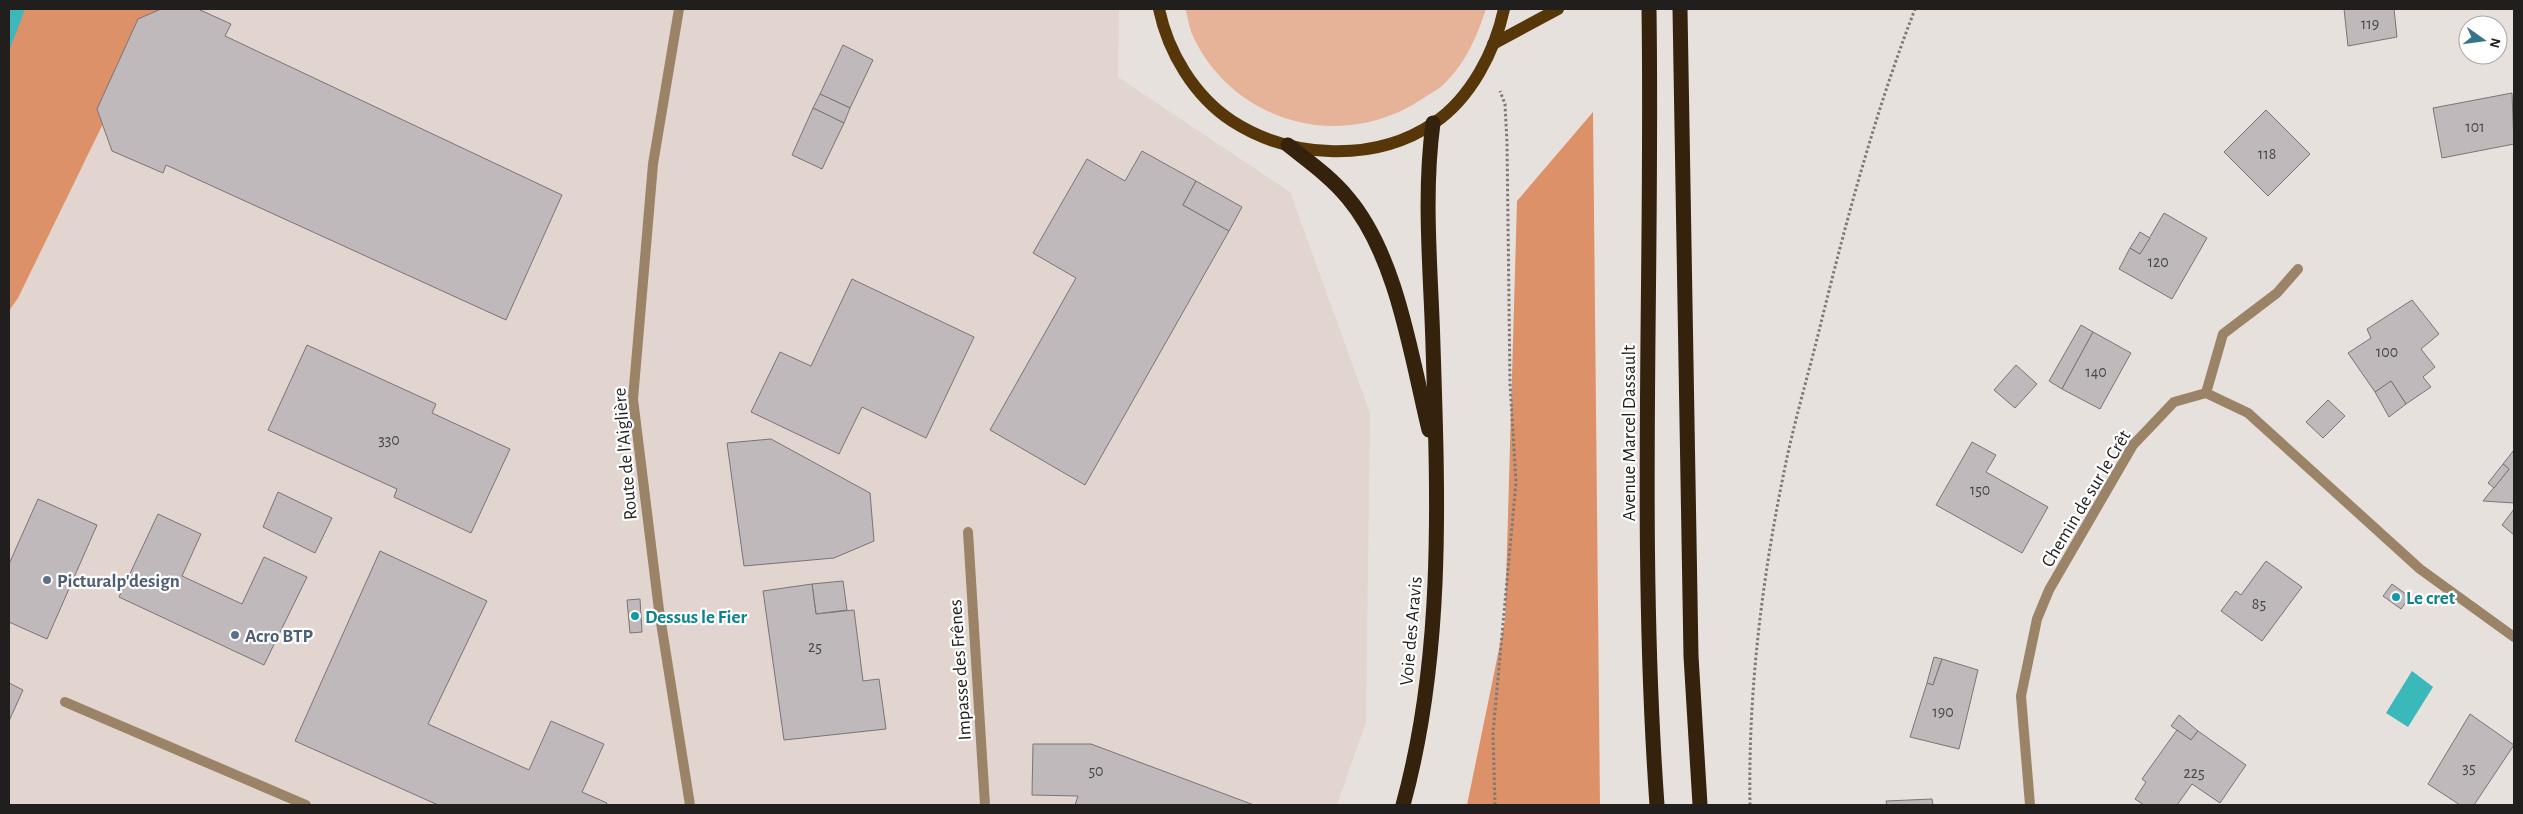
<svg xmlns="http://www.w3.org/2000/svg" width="2523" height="814" viewBox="0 0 2523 814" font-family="'Alegreya Sans',sans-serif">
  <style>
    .built { fill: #e2d4ce }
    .green { fill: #e6b399 }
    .forest { fill: #dd9169 }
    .water { fill: #3ab8ba }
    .building { fill: #bfb9bc; stroke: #7a7477 }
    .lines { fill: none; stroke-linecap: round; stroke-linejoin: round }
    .path { stroke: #7c7977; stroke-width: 3; stroke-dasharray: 2.5 2.5; stroke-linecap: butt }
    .lane { stroke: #9b8368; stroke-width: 10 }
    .street { stroke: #9b8368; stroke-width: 10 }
    .primary { stroke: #57370a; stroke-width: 12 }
    .highway { stroke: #34220d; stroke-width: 15 }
    .service-dot { fill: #5c6f8a; stroke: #fff; stroke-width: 2 }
    .culture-dot { fill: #0f9aa8; stroke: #fff; stroke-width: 2 }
    .labels { text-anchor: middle; stroke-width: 4.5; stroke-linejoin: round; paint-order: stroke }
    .number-label { font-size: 16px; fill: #484646 }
    .street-label { font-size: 19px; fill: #211f1e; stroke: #fff }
    .service-label { font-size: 19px; font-weight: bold; fill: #4e5e75; stroke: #fff; text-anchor: start }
    .culture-label { font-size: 19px; font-weight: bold; fill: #0d838f; stroke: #fff; text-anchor: start }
  </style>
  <rect width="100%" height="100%" fill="#e7e1de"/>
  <!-- built -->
  <path class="built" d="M159,9H1119L1118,77L1290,192L1370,413L1366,722L1337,805H9V311L18,298Z"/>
  <!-- green -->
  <path class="green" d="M1185,9H1486C1477,36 1466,63 1444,84C1438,90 1429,94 1422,99C1342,153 1232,123 1192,34C1189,27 1188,17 1185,9Z"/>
  <!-- forest -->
  <g class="forest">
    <path d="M9,9H159L18,298L9,311Z"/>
    <path d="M1593,112L1600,805H1467L1505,620L1517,201Z"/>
  </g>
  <!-- water -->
  <g class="water">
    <path d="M9,9H25L9,51Z"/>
    <path d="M2412,671L2433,687L2408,727L2386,713Z"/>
  </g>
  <!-- building -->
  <g class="building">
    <path d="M161,9H198L231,24L225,36L562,195L506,320L166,165L163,173L112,151L97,109L138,19Z"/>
    <path d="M2344,9H2394L2397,37L2348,46Z"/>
    <path d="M843,45L873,60L850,108L820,94Z"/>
    <path d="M2512,93L2514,144L2442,158L2433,108Z"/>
    <path d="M820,94L850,108L844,123L813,108Z"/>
    <path d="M813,108L844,123L822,169L792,155Z"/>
    <path d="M2266,110L2310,154L2268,196L2224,152Z"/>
    <path d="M1142,151L1196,181L1183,205L1229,231L1085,485L990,430L1076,278L1033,253L1087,159L1125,181Z"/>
    <path d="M1196,181L1242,207L1229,231L1183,205Z"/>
    <path d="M2164,213L2207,238L2172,299L2119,269L2130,248L2140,254Z"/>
    <path d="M2140,232L2150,238L2140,254L2130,248Z"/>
    <path d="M852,279L974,337L926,438L862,407L839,454L751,412L780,352L811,366Z"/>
    <path d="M2412,300L2439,334L2421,349L2435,367L2423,377L2431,387L2406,404L2391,381L2375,392L2348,353L2371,338L2367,329Z"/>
    <path d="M2081,325L2093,332L2062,389L2049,381Z"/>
    <path d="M2093,332L2131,353L2100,409L2062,389Z"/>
    <path d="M307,345L436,404L432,413L510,449L471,533L394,497L397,489L268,430Z"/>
    <path d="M2016,365L2037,384L2015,408L1994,390Z"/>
    <path d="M2391,381L2406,404L2389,417L2375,392Z"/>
    <path d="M2328,400L2345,416L2323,438L2306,422Z"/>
    <path d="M771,439L870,493L874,541L834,558L744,566L727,443Z"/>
    <path d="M1972,442L1996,455L1986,472L2048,507L2022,553L1936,505Z"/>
    <path d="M2514,450V503L2483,501L2509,469L2503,464Z"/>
    <path d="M2503,464L2509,469L2494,488L2488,483Z"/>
    <path d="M278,492L332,518L315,553L263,527Z"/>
    <path d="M38,499L97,525L47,639L9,622V564Z"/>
    <path d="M2514,509V535L2502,525Z"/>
    <path d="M158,514L201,534L182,576L242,604L264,557L307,577L264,665L119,597Z"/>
    <path d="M380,551L487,601L428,724L529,770L551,721L604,744L582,792L607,803L606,805H438L295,741Z"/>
    <path d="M2266,561L2302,587L2262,641L2221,611L2236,591L2241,595Z"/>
    <path d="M843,581L847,610L816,614L812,584Z"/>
    <path d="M812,584L816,614L854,610L863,681L879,679L886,729L784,740L763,591Z"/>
    <path d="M2392,584L2410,597L2401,609L2383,596Z"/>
    <path d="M640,599L642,632L630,633L627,600Z"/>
    <path d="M1934,657L1942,659L1933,685L1927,683Z"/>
    <path d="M1942,659L1978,670L1959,749L1910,737L1927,683L1933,685Z"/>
    <path d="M9,683L23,690L9,721Z"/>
    <path d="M2470,714L2514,745L2474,805H2460L2428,784Z"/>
    <path d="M2179,715L2198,731L2191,740L2171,726Z"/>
    <path d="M2177,730L2191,740L2198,731L2246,765L2220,803L2192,784L2177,805H2144L2135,799L2146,782L2142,779Z"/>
    <path d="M1033,744H1091L1254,805H1075L1078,796L1032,795Z"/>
    <path d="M1932,799L1933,805H1887L1886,801Z"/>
  </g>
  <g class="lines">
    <!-- path -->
    <g class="path">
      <path d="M1495,805L1493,733L1516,482L1510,384L1507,143L1505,104L1500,91"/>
      <path d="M1750,805C1748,692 1762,578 1785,467C1794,423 1807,379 1818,335C1845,225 1874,115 1915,9"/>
    </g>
    <!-- lane -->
    <path class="lane" d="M2206,393L2223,334L2277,293L2298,269"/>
    <!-- street -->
    <g class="street">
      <path d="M679,9L653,164L633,399L659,610L690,805"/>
      <path d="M968,532L985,805"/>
      <path d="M65,702L306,805"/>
      <path d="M2030,805L2021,696L2037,619L2049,590L2133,445L2174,402L2206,393L2248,413L2420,569L2514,637"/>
    </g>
    <!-- primary -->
    <g class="primary">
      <path d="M1159,9C1168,52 1194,96 1232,121C1291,159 1375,163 1434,123C1471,98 1495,51 1504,9"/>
      <path d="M1493,44L1558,9"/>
    </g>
    <!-- highway -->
    <g class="highway">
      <path d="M1649,9C1653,274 1638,540 1657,805"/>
      <path d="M1680,9L1691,656L1700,805"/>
      <path d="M1288,145C1308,161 1331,177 1348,198C1397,256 1411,356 1429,430"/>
      <path d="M1403,805C1444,656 1438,499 1433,346C1431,272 1423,198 1433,123"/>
    </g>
  </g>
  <!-- markers -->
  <g class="service-dot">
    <circle cx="47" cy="580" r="5"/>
    <circle cx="235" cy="635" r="5"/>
  </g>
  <g class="culture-dot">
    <circle cx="2396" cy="597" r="5"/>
    <circle cx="635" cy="616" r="5"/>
  </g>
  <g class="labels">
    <!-- number labels -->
    <g class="number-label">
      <text x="2370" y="29">119</text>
      <text x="2475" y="132">101</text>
      <text x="2267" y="159">118</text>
      <text x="2158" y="267">120</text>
      <text x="2387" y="357">100</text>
      <text x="2096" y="377">140</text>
      <text x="389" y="445">330</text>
      <text x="1980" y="495">150</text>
      <text x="2259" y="609">85</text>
      <text x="815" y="652">25</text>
      <text x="1943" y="717">190</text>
      <text x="2469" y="773">35</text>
      <text x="1096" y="776">50</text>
      <text x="2194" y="778">225</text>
    </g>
    <!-- street labels -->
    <g class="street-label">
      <text transform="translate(1628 433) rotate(-90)" y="7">Avenue Marcel Dassault</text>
      <text transform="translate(624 454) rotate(-95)" y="7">Route de l'Aiglière</text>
      <text transform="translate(2085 498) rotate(-59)" y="7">Chemin de sur le Crêt</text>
      <text transform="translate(1410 631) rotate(-85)" y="7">Voie des Aravis</text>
      <text transform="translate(959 670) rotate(-94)" y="7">Impasse des Frênes</text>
    </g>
    <!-- service labels -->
    <g class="service-label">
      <text x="57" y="587">Picturalp'design</text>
      <text x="245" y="642">Acro BTP</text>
    </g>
    <!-- culture labels -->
    <g class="culture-label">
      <text x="2406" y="604">Le cret</text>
      <text x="645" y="623">Dessus le Fier</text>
    </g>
  </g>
  <!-- border -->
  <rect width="2523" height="814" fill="none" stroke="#211f1e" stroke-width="20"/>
  <!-- north arrow -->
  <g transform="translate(2483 40) rotate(104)"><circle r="24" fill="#ffffff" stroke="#a6a5a5"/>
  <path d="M0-4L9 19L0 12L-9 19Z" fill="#347687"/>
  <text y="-8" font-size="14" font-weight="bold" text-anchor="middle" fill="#211f1e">N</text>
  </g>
</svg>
